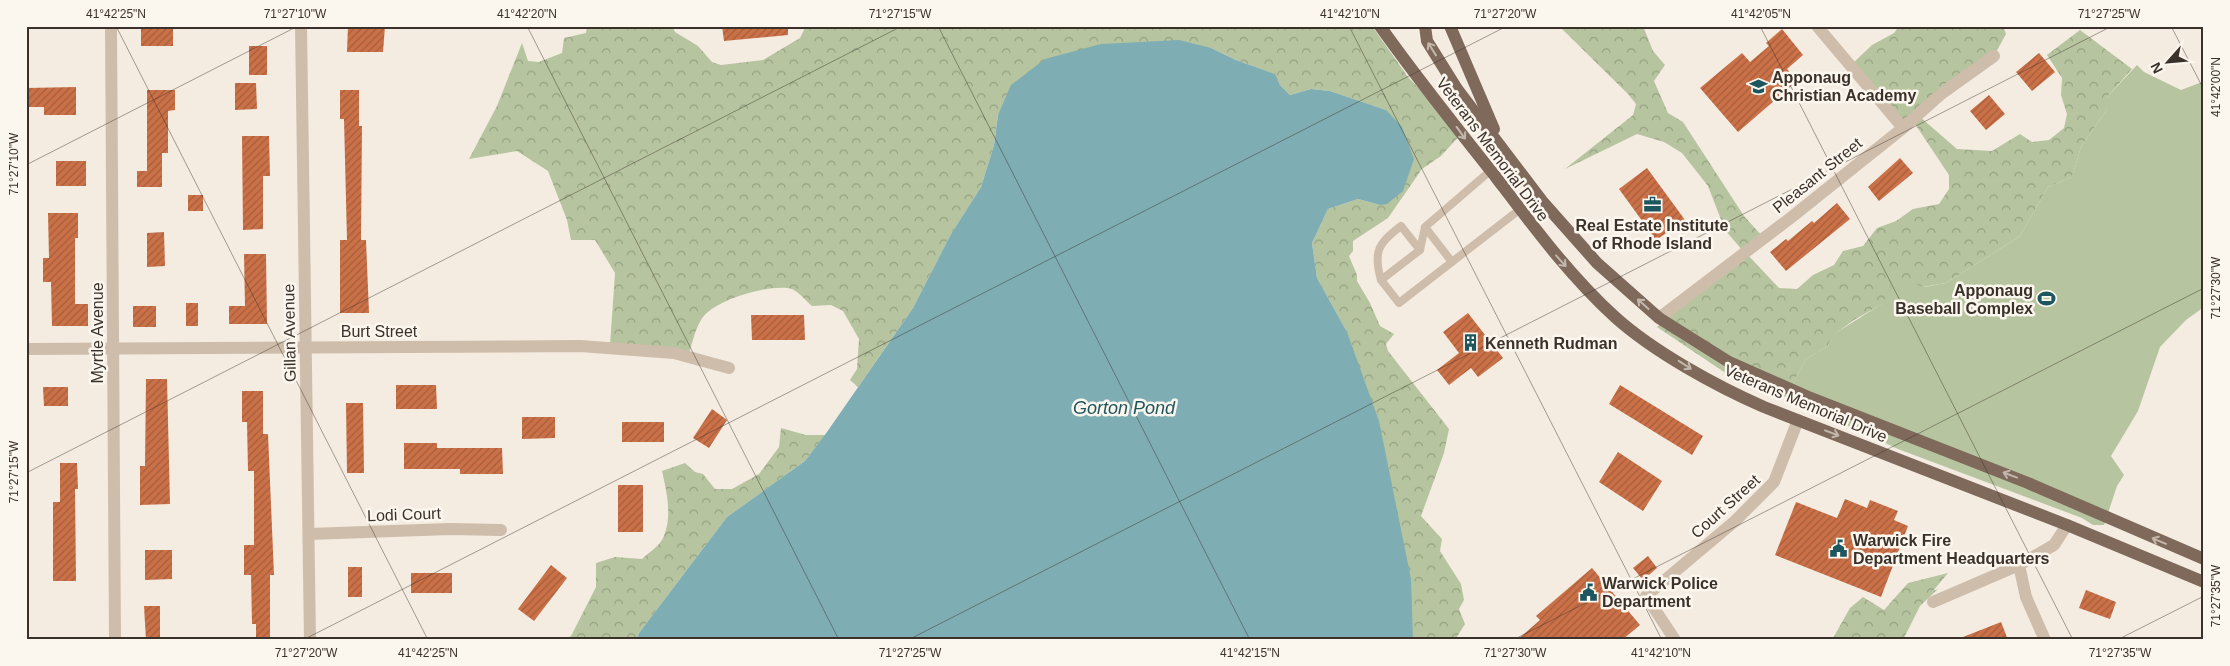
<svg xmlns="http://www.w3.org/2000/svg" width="2230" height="666" viewBox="0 0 2230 666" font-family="Helvetica,sans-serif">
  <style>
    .forest { fill: url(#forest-crowns) }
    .garden { fill: #b6c59f }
    .water { fill: #7eadb3 }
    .building { fill: url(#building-hatch) }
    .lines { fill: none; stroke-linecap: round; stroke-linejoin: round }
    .lane { stroke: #cebdab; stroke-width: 8 }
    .street { stroke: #cebdab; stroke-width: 12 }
    .primary { stroke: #7e695b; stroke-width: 12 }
    .oneway { stroke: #c3b7ac }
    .ticks { fill: none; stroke: #3b312b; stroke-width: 1; stroke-opacity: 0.45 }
    .labels { text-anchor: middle; stroke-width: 5; stroke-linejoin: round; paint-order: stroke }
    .poi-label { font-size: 16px; font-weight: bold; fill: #3b312b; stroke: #fbf6ee; text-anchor: start }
    .street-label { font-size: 16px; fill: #3b312b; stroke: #fbf6ee }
    .water-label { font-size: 18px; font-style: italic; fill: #1e565f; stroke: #fbf6ee }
    .neatline { fill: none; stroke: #3b312b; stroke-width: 2 }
    .ticks-label { font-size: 12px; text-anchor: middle; fill: #3b312b }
  </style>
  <defs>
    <pattern id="forest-crowns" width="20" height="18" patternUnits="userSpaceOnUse" patternTransform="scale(1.25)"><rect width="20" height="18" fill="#b6c59f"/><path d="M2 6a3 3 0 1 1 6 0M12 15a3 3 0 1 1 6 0" fill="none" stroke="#95a182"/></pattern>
    <pattern id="building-hatch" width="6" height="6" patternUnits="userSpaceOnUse" patternTransform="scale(1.25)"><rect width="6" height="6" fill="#cb7148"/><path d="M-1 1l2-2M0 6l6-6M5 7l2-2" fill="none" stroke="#a65d3c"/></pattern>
  </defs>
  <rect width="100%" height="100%" fill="#f4ece1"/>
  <!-- forest -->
  <g class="forest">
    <path d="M587,26H672L675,32L698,46L712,62L721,65L763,60L800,38L804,30L803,26H1372L1408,77L1462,133L1441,156L1422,169L1388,218L1353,241V251L1349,256L1357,275V281L1370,303L1380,326L1394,334L1386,344L1388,351L1449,429L1444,453L1421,516L1442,539L1440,551L1461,584L1464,600L1459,609L1465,624L1455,640H1413L1347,332L1317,278L1312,243L1328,209L1358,199L1380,205L1386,110L1330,91L1311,89L1290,95L1280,85L1274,74L1236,60L1211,48L998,114L994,145L981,187L951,234L913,308L858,387L850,380L857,369L859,339L843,311L831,305L812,306C806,301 799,292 792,289C771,283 712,300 701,320C695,330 692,344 688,356L610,345L615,273L595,240H571L567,220L548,171L517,151L469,159L497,106L522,43L528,61L539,62L562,53L564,38L586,33Z"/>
    <path d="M1559,26H1643L1653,51L1665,65L1654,81L1668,113L1683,122L1744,216L1763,237L1746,253L1779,288L1797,289L1813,275L1834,265L1843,251L1863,246L1877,228L1896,221L1913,209L1939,204L1949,189V175L1913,121L1900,126L1851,65L1872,45L1894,33L1899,26H2003L2006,34L1994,56L1919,116L1957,149L1992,151L2020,134L2032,142L2049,140L2064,128L2067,114L2061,95L2062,78L2047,55L2080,30L2132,69L2107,97V109L2081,147L2072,177L2048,187L2020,236L1946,283L1906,290L1854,320L1832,336L1828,346L1806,359L1786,397L1727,374L1657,327L1743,251L1725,230L1708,186L1682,153L1664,142L1637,134L1565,169L1633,115L1636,104L1628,94Z"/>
    <path d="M781,428L806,435H825L805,461L727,517L639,633L637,640H564L571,636L596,587V563L615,557L642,559C648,553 658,547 662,540C673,519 667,493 662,471L685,463L695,472L703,474L715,489H732L759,474L779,447Z"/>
    <path d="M1948,573L1933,591L1938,589L1920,606L1903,640H1832L1850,608L1863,597L1884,610L1908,583Z"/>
  </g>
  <!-- garden -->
  <path class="garden" d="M2137,65L2144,72L2181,90L2202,82L2204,84V307L2186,320L2160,347L2138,411L2111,456L2124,475L2117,486L2104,525H2093L2082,518L1898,449L1786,397L1806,359L1828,346L1831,336L1883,303L1894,279L1925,287L1946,283L2020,236L2048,187L2072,177L2081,147L2107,109V97Z"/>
  <!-- water -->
  <path class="water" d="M1179,40L1211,48L1236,60L1275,74L1280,85L1290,95L1311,89L1330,91L1386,110L1402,127L1414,159L1403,191L1387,204L1380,205L1358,199L1328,209L1312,243L1317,278L1347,332L1379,421L1411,579L1413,640H637L639,633L727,517L805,461L827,432L913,308L951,234L981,187L994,145L998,115L1011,85L1045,59L1101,44Z"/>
  <!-- building -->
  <g class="building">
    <rect x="141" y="26" width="32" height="20"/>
    <path d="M348,26H385L383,52H347Z"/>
    <path d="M722,26H788V35L724,41Z"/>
    <path d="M1782,29L1803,55L1787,69L1797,81L1738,132L1700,88L1742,53L1750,62L1769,46L1766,43Z"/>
    <rect x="249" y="46" width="18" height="29"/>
    <path d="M2039,53L2055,72L2032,91L2016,72Z"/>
    <path d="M235,83H256L257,109L235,110Z"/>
    <path d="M76,87V115H44V107H26V88Z"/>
    <path d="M147,90H175V110L168,111V153H162V187H137V171H147Z"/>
    <path d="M340,90H359V126H362L361,240H366L369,313H340V240H347L344,119H340Z"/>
    <path d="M1989,95L2005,114L1986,130L1970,111Z"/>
    <path d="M242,136H269L270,176H263V229L243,230Z"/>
    <path d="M1900,158L1913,173L1879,201L1868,187Z"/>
    <rect x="56" y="161" width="30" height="25"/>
    <path d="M1647,168L1685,220L1656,240L1619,189Z"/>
    <rect x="188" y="195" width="15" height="16"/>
    <path d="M1837,203L1850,219L1786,271L1770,252L1786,239L1788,241L1812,221L1814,223Z"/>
    <path d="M48,213H78V238H75V304H88V326H52L51,282H43V258H49Z"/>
    <path d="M164,232L165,266L147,267V233Z"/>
    <path d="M244,254H266L267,324H229V306H245Z"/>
    <rect x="186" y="303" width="12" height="23"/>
    <rect x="133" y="306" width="23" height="21"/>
    <path d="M1468,313L1503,358L1478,377L1471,368L1449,385L1437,370L1459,353L1443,332Z"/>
    <path d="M751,315H804L805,340H752Z"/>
    <path d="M146,379H167L170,504L140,505V466H145Z"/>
    <path d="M396,385H436L437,409H396Z"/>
    <path d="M1620,385L1703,436L1692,455L1609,404Z"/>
    <path d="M43,387H68V406H44Z"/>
    <path d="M242,391H263V434H268L274,575H270V640H256V624H252L251,575H244V545H254V471H248L247,422H242Z"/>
    <path d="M346,403H363L364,473H347Z"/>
    <path d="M712,409L727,420L709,448L693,438Z"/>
    <path d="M522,417H555V438L522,439Z"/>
    <rect x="622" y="422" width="42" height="20"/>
    <path d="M404,443H437V448H502L503,474H460V469H404Z"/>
    <path d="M1618,452L1662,481L1643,511L1599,482Z"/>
    <path d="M60,463H77L78,489H75L76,581H53V502H60Z"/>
    <rect x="618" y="485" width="25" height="47"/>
    <path d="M1845,499L1867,508L1870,500L1898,511L1894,520L1908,526L1881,597L1775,555L1796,502L1837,518Z"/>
    <path d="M145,550H172V579L145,580Z"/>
    <path d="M1648,556L1657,568L1643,580L1633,568Z"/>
    <path d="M551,565L567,578L534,621L518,609Z"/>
    <rect x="348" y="567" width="14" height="30"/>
    <path d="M1592,568L1640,625L1622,640H1517L1540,620L1536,616Z"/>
    <rect x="411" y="573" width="41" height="20"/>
    <path d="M2086,590L2116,602L2110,619L2079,608Z"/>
    <path d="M144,606H160V640H146Z"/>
    <path d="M2001,622L2008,640H1958V639Z"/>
  </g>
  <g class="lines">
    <!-- lane -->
    <g class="lane">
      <path d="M1490,171L1425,227L1420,250L1381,280L1399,303L1519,210"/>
      <path d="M1425,227L1452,262"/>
      <path d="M1381,280C1373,252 1378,243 1401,226L1420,250"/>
    </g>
    <!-- street -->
    <g class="street">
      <path d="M111,26L115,640"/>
      <path d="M301,26L310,640"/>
      <path d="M1817,26L1903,128"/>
      <path d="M1659,318L1793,216L1903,128L1941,94L1994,56"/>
      <path d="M26,349L580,346L674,353L729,368"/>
      <path d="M309,534L450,529L501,530"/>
      <path d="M1933,602L2019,565"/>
      <path d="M1675,640L1646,596L1735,521L1774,482L1798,420"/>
      <path d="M2045,640L2026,597L2019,565L2054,545L2067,525"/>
    </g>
    <!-- primary -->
    <g class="primary">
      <path d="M1380,26C1416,77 1456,127 1495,176C1533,226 1569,275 1615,317C1654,352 1716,386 1764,407L2067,525L2204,582"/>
      <path d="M1425,26L1427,41L1457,89L1542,201L1597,263L1659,318L1729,362L1806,396L2028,483L2204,559"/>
      <path d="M1450,26L1494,129"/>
    </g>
  </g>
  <!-- one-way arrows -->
  <defs><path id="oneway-shaft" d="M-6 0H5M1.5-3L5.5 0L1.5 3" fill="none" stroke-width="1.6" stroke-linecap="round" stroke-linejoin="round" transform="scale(1.25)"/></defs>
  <g class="oneway">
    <use href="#oneway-shaft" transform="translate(1432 49) rotate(-122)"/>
    <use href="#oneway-shaft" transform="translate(1461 133) rotate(54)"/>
    <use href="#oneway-shaft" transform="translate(1561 261) rotate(48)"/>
    <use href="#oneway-shaft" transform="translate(1643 304) rotate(-138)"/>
    <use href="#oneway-shaft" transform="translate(1685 365) rotate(33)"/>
    <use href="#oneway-shaft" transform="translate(1832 433) rotate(21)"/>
    <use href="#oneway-shaft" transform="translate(2010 475) rotate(-159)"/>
    <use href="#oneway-shaft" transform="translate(2159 541) rotate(-157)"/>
  </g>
  <!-- ticks -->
  <path class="ticks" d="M116,26L428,640M527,26L839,640M938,26L1250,640M1349,26L1662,640M1760,26L2073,640M2171,26L2204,90M26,165L298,26M26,473L902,26M303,640L1507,26M908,640L2112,26M1513,640L2204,288M2117,640L2204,596"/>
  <!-- icons -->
  <defs>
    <symbol id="school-bare" viewBox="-9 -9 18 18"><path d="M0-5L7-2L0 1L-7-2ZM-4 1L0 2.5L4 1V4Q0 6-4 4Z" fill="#1e565f" stroke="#fbf6ee" stroke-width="2.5" paint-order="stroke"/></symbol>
    <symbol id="office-bare" viewBox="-9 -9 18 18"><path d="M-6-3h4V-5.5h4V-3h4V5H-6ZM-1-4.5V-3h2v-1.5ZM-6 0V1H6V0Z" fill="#1e565f" stroke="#fbf6ee" stroke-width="2.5" paint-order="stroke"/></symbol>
    <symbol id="stadium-bare" viewBox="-9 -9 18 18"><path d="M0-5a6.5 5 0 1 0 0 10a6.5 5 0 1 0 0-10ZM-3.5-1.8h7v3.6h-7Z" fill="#1e565f" stroke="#fbf6ee" stroke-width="2.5" paint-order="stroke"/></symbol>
    <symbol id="building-bare" viewBox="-9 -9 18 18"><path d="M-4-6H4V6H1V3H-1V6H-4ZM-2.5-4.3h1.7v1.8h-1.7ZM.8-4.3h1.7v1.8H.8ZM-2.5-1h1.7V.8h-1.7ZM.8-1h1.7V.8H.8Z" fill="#1e565f" stroke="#fbf6ee" stroke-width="2.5" paint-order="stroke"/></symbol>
    <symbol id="civic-bare" viewBox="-9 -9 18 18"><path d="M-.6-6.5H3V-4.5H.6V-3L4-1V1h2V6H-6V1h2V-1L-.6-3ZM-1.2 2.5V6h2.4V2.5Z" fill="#1e565f" stroke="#fbf6ee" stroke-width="2.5" paint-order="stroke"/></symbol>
  </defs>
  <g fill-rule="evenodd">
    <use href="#school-bare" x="1746" y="74" width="25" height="25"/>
    <use href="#office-bare" x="1640" y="192" width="25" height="25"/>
    <use href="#stadium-bare" x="2034" y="286" width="25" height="25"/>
    <use href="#building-bare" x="1458" y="330" width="25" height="25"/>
    <use href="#civic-bare" x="1826" y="536" width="25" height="25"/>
    <use href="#civic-bare" x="1576" y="580" width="25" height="25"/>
  </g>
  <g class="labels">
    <!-- poi labels -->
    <g class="poi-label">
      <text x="1772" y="83">Apponaug<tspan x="1772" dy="18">Christian Academy</tspan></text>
      <text x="1652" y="231" text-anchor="middle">Real Estate Institute<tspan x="1652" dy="18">of Rhode Island</tspan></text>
      <text x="2033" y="296" text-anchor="end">Apponaug<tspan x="2033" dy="18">Baseball Complex</tspan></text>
      <text x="1485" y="349">Kenneth Rudman</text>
      <text x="1853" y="546">Warwick Fire<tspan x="1853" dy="18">Department Headquarters</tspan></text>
      <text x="1602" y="589">Warwick Police<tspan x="1602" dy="18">Department</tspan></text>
    </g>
    <!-- street labels -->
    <g class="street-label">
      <text transform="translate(1493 149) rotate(53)" y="6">Veterans Memorial Drive</text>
      <text transform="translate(1817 175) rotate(-39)" y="6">Pleasant Street</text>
      <text x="379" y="337">Burt Street</text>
      <text transform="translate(97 333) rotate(-90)" y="6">Myrtle Avenue</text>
      <text transform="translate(289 333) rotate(-91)" y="6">Gillan Avenue</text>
      <text transform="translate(1806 403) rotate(23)" y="6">Veterans Memorial Drive</text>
      <text transform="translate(1725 506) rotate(-42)" y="6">Court Street</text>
      <text transform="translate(404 514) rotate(-2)" y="6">Lodi Court</text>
    </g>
    <!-- water labels -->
    <g class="water-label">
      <text x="1124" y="414">Gorton Pond</text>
    </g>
  </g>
  <!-- border -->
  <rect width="2230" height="666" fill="none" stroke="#fbf6ee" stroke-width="55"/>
  <!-- north arrow -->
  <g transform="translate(2168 62) rotate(243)" stroke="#fbf6ee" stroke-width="4" paint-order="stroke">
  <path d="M0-4L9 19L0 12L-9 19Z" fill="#3b312b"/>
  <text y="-8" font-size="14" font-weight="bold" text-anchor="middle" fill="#3b312b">N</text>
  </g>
  <rect x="28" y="28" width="2174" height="610" class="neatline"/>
  <g class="ticks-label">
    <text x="116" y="18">41°42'25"N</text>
    <text x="295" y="18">71°27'10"W</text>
    <text x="527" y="18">41°42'20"N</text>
    <text x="900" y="18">71°27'15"W</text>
    <text x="1350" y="18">41°42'10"N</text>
    <text x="1505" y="18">71°27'20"W</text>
    <text x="1761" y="18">41°42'05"N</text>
    <text x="2109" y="18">71°27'25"W</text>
    <text transform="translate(2216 87) rotate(-90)" y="4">41°42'00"N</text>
    <text transform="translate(14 164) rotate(-90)" y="4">71°27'10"W</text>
    <text transform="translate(2216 288) rotate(-90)" y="4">71°27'30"W</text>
    <text transform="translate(14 472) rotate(-90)" y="4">71°27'15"W</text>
    <text transform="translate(2216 596) rotate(-90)" y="4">71°27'35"W</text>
    <text x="306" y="657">71°27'20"W</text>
    <text x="428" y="657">41°42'25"N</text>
    <text x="910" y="657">71°27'25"W</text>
    <text x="1250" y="657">41°42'15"N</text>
    <text x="1515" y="657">71°27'30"W</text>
    <text x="1661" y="657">41°42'10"N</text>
    <text x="2120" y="657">71°27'35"W</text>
  </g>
</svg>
